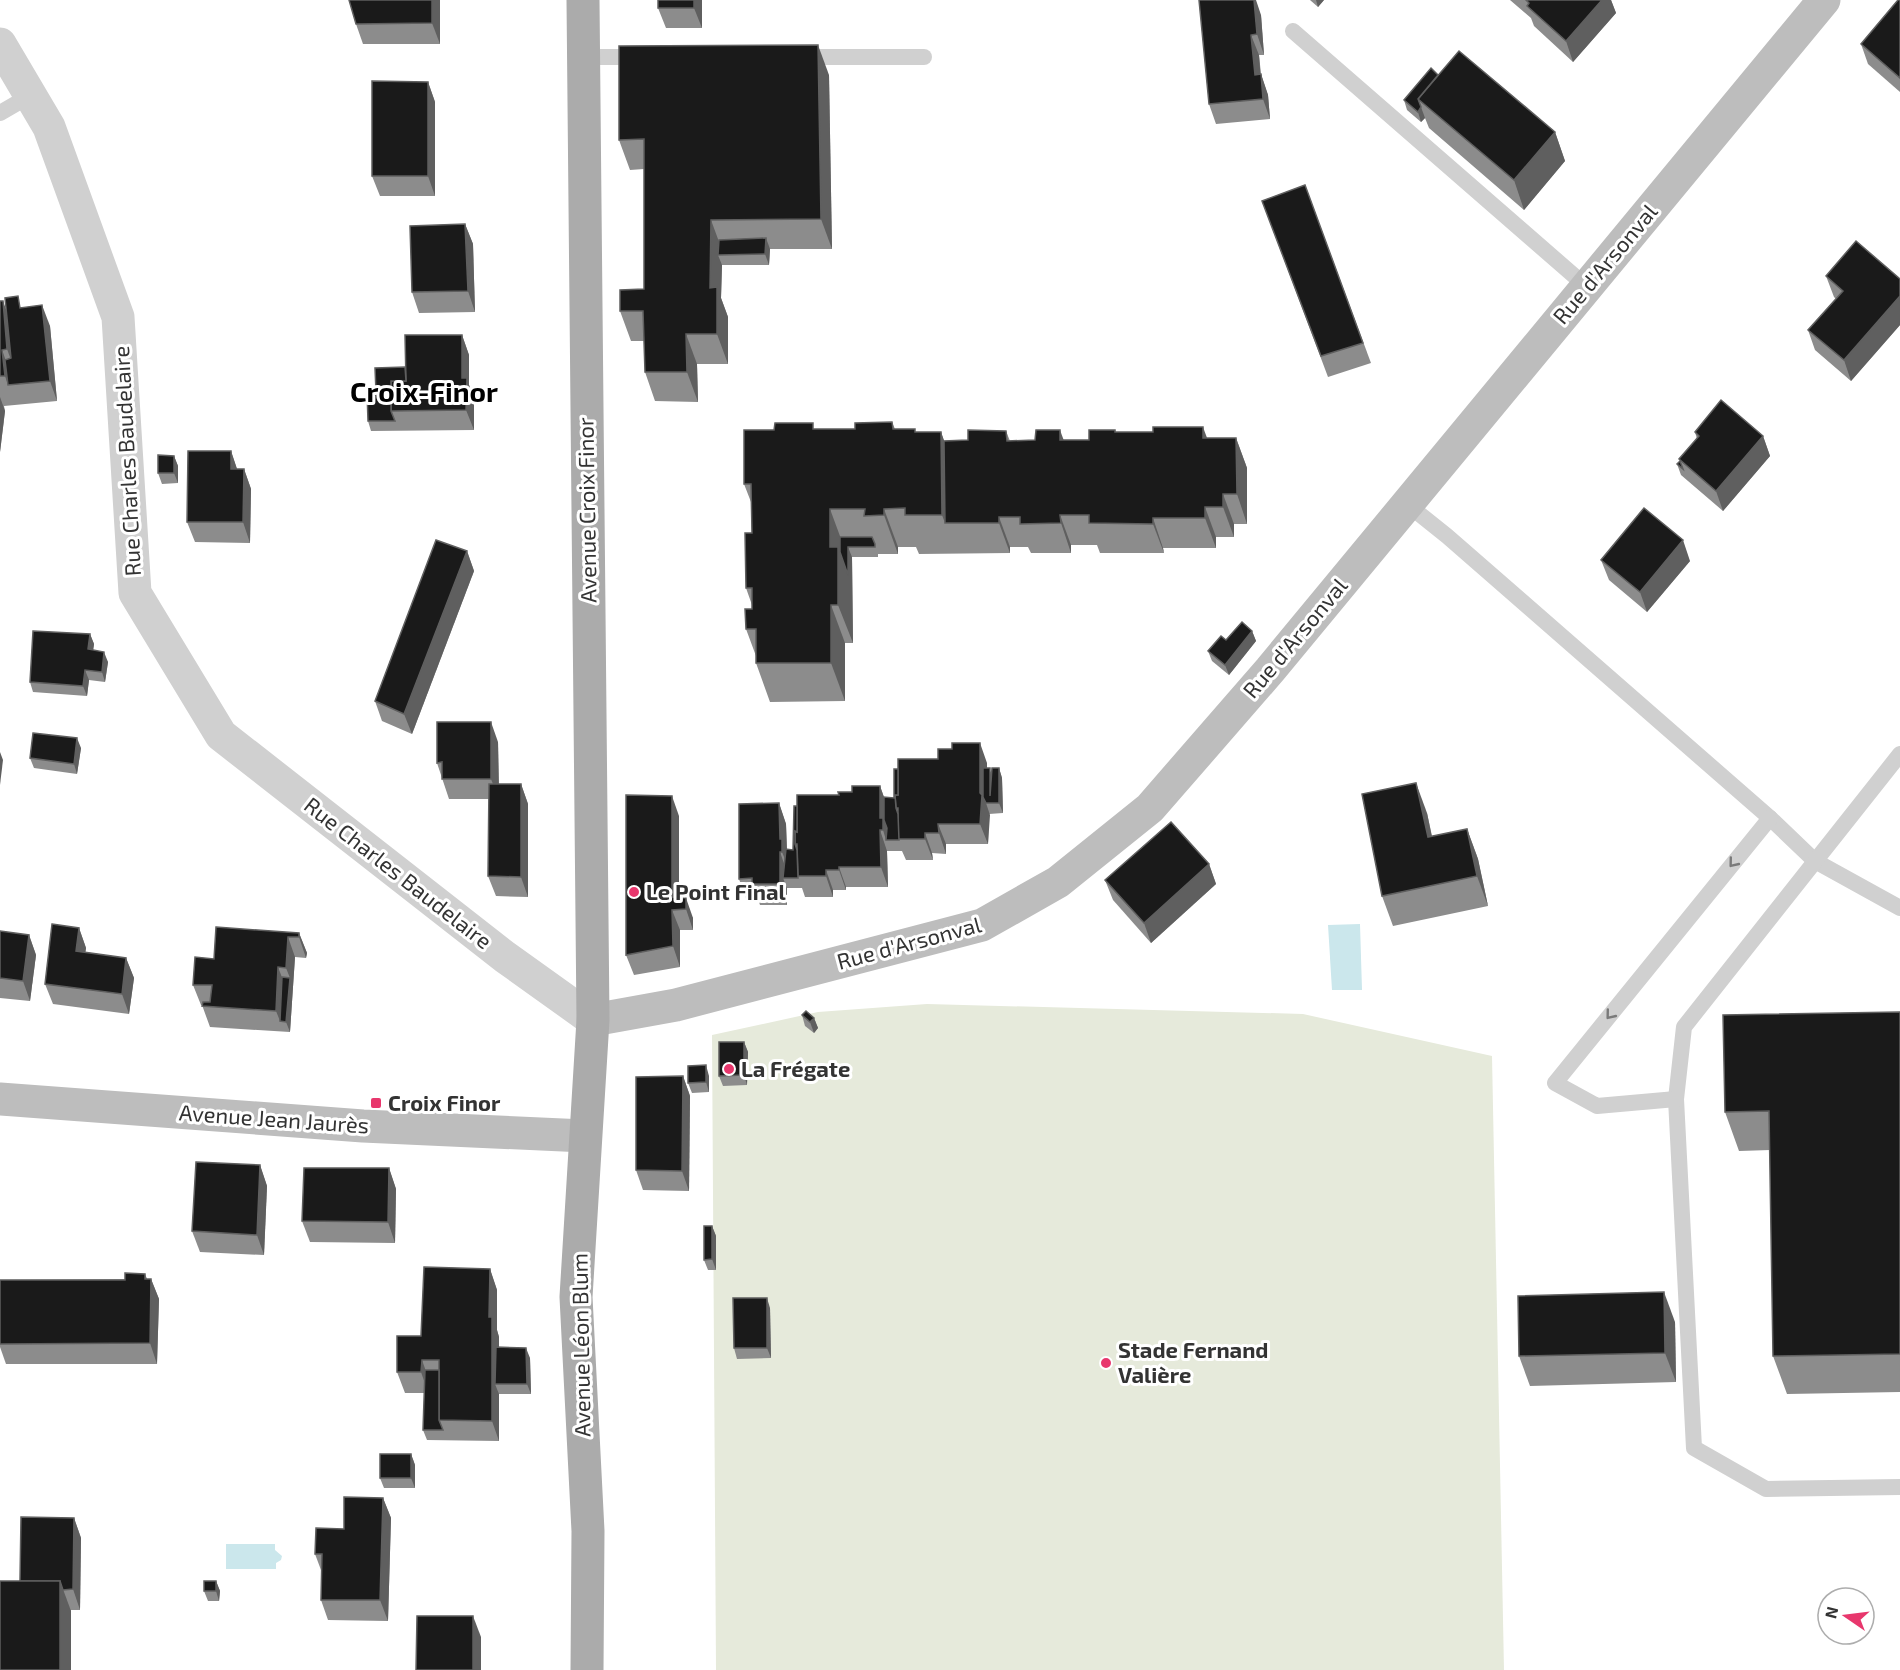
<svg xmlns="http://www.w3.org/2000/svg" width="1900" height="1670" viewBox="0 0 1900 1670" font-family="'Exo 2',sans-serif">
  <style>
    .green { fill: #e6eadb }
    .water { fill: #cbe7ec }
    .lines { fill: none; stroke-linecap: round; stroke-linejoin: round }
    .lane { stroke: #d0d0d0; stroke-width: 16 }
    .street { stroke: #d0d0d0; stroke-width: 33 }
    .secondary { stroke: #bdbdbd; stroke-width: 33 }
    .primary { stroke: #ababab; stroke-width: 33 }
    .wall { fill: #8c8c8c }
    .shaded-wall { fill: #5f5f5f }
    .building { fill: #1a1a1a; stroke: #5f5f5f; stroke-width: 1.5 }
    .oneway { stroke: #7a7a7a }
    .poi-dot { fill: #e8376d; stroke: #fff; stroke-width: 2 }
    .labels { text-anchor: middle; stroke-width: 6; stroke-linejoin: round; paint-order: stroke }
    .street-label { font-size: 22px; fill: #333; stroke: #fff }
    .poi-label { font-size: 22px; font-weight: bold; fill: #333; stroke: #fff; text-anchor: start }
    .district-label { font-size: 28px; font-weight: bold; fill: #000; stroke: #fff }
  </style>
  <rect width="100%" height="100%" fill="#fff"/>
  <!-- green -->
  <path class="green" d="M927,1004L1303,1014L1492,1056L1504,1670H716L712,1035L818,1012Z"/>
  <!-- water -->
  <g class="water">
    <path d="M1360,924L1362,990H1332L1328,925Z"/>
    <path d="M226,1544H275V1550L282,1556L281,1560L276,1563V1569H226Z"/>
  </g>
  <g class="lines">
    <!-- lane -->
    <g class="lane">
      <path d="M1293,31L1587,287"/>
      <path d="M583,57H639"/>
      <path d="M800,57H924"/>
      <path d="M0,113L31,95"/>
      <path d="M1407,504L1447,536L1770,818L1815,861L1900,908"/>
      <path d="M1900,754L1684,1027L1676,1099L1694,1448L1766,1489L1900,1487"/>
      <path d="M1676,1099L1597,1106L1555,1083L1770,818"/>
    </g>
    <!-- street -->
    <path class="street" d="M0,44L49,127L118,317L135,593L221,735L505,957L593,1020"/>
    <!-- secondary -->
    <g class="secondary">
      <path d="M593,1020L676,1005L982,925L1058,882L1150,808L1270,670L1824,0"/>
      <path d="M0,1099L363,1126L585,1136"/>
    </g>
    <!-- primary -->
    <path class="primary" d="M583,0L593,1020L576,1297L588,1531L587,1670"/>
  </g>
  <!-- wall -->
  <g class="wall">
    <path d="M440,0V44H363L356,24Z"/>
    <path d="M658,0H702V28H666L658,8Z"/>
    <path d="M1310,0H1324L1318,7Z"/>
    <path d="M1510,0H1611L1616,13L1573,62L1534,26L1531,18Z"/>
    <path d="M1900,0V92L1868,64L1861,44Z"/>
    <path d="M1261,15L1264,55H1259L1261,74L1268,95L1270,119L1216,124L1209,104Z"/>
    <path d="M829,75L832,249H770L769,265H722L721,298L728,317V364H697L698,402L655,401L645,372L644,341H631L620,311L644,289V169L630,170L619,140Z"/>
    <path d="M1438,75L1555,132L1565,161L1524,210L1429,128L1425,118L1421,122L1407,110L1404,100Z"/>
    <path d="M428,82L435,102V196H380L372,176Z"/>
    <path d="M1305,185L1371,363L1328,377L1262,201Z"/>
    <path d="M465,224L473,244L475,312L419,313L412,292Z"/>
    <path d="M1826,276L1900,279V325L1851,381L1815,350L1808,330L1836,299L1834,297Z"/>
    <path d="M0,301L6,310L22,307L50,326L57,401L4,406L5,411L0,452Z"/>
    <path d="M462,335L469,355V385L474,398V430L371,431L368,421L376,392L405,367Z"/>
    <path d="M892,422L895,429L916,432H941L944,441L968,440L1006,431L1010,441L1089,440L1115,430L1116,432L1207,438H1236L1247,468V524H1234V537H1216V548H1163L1164,553H1100L1097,545H1071V553H1031L1028,547H1010V553L919,554L916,547H898V554H878V557H852L853,643H845V701L770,702L756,663V656L746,629L752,609V605L746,588L752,533L751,502L744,484L815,429H855Z"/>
    <path d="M1695,432L1763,436L1770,456L1723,511L1681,475L1677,464L1680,461L1679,459L1697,439Z"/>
    <path d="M231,451L237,469H244L251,489L250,543L195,542L187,522Z"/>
    <path d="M174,456L178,466V483L162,484L158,473Z"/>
    <path d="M467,551L474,571L412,734L382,721L375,701Z"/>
    <path d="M1601,560L1690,561L1647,612L1609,580Z"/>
    <path d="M1252,631L1256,641L1229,675L1212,661L1208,651L1226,640Z"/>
    <path d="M90,634L94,644L93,650L108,662L105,682L89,680L87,696L33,692L30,682Z"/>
    <path d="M498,742L499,784H521L528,804V897L496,896L488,876L489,799H449L437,763Z"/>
    <path d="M81,748L77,774L34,768L30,758Z"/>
    <path d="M987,763V768L991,772L999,768L1002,778L1003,813L989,814L988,844H946V854L932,853L933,860H906L902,851H887L888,887H846V890H833V897H805L802,888H787V905H760L758,899H746L739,879L779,803L786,824L787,849L793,850L797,806L880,786L884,797L894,798Z"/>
    <path d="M1427,813L1432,836L1467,829L1478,859L1488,906L1393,926L1382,896Z"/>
    <path d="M679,816V898L693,918V930H680V967L634,975L626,955Z"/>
    <path d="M1209,864L1216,884L1151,943L1113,900L1105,880Z"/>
    <path d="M79,928L86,948L85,952L126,958L134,978L129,1014L53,1004L45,984Z"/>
    <path d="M0,931L29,935L36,955L30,1001L0,998Z"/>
    <path d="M299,933L307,953L306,958L295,957L290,1032L210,1027L202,1005H201L193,985L214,959Z"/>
    <path d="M1900,1012V1392L1787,1394L1773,1356L1770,1150L1739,1151L1725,1112Z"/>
    <path d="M802,1015L814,1018L818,1028L814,1033L805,1026Z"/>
    <path d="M744,1042L748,1052L747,1085L723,1086L719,1076Z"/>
    <path d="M683,1076L690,1096L689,1191L643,1190L636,1170Z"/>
    <path d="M709,1076V1092L692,1093L688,1083Z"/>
    <path d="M260,1165L267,1186L264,1255L200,1252L192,1231Z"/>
    <path d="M389,1168L396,1189L395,1243L310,1242L302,1221Z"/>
    <path d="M712,1226L716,1236V1270H708L704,1260Z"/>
    <path d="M490,1269L497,1290V1330L499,1337V1347L530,1358L531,1394H499V1441L427,1440L423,1430L425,1393H405L397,1372L421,1336Z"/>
    <path d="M151,1279L159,1299L157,1364H6L0,1347V1280Z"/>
    <path d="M770,1308L771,1358L737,1359L734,1348Z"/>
    <path d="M1675,1322L1676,1382L1530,1386L1519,1356Z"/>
    <path d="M411,1454L415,1465V1488H384L380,1478Z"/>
    <path d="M383,1498L391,1518L388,1621L328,1620L321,1600V1570L315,1554L344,1529Z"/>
    <path d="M74,1518L81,1538L80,1610H71V1670H0L20,1581Z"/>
    <path d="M216,1581L220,1591L219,1601H208L204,1591Z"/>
  </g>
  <!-- shaded-wall -->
  <g class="shaded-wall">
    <path d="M432,0H440V44L432,23Z"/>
    <path d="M694,0H702V28L694,8Z"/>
    <path d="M1254,0H1256L1261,15L1264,55L1257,34Z"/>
    <path d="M1316,0H1324L1318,7Z"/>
    <path d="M1602,0H1611L1616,13L1573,62L1566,41Z"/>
    <path d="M1251,35L1259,55L1262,95L1255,75Z"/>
    <path d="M818,45L829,75L832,249L821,219Z"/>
    <path d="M1261,74L1268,95L1270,119L1263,99Z"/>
    <path d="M428,82L435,102V196L428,176Z"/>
    <path d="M1421,107L1425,118L1421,122L1418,112Z"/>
    <path d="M1555,132L1565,161L1524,210L1514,180Z"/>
    <path d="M711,220L722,250L718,255L722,265L721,298L728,317V364L717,334L710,288Z"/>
    <path d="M465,224L473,244L475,312L468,291Z"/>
    <path d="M766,238L770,249L769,265L765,254Z"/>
    <path d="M1900,296V325L1851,381L1844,360Z"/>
    <path d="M3,301L14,331L18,379L7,349Z"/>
    <path d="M42,305L50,326L57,401L50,381Z"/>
    <path d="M686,334L697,364L698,402L687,372Z"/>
    <path d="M462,335L469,355V385L474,398V430L466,410L462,378Z"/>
    <path d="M2,350L13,380L8,385L5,376Z"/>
    <path d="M0,397L5,411L0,452Z"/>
    <path d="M1203,427L1214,457L1203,438Z"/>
    <path d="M1060,430L1071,460L1060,440Z"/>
    <path d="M941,432L955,471L945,523L942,515Z"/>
    <path d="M1763,436L1770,456L1723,511L1716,491Z"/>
    <path d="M1236,438L1247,468V524L1237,494Z"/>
    <path d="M231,451L238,472L231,469Z"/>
    <path d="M174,456L178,466V483L174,473Z"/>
    <path d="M244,469L251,489L250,543L243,522Z"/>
    <path d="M1223,494L1234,524V537L1223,507Z"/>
    <path d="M1205,507L1216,537V548L1205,518Z"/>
    <path d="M830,509L844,547H848L852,557L853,643L838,605L830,547Z"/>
    <path d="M884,509L898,547V554L884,515Z"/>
    <path d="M1060,515L1071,545V553L1061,523Z"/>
    <path d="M999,517L1010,547V553L999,523Z"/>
    <path d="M1153,518L1163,548L1164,553L1153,524Z"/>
    <path d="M1683,540L1690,561L1647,612L1640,592Z"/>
    <path d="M467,551L474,571L412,734L404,714Z"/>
    <path d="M831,605L845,643V701L831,663Z"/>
    <path d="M1252,631L1256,641L1229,675L1225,665Z"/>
    <path d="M90,634L94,644L92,659L88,649Z"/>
    <path d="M104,652L108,662L105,682L102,672Z"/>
    <path d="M85,670L89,680L87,696L83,686Z"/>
    <path d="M491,722L498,742L499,799L491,779Z"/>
    <path d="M77,738L81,748L77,774L74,764Z"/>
    <path d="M980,743L987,763V803H986L990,815L988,844L980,824Z"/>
    <path d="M0,752L3,760L0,785Z"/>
    <path d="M999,768L1002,778L1003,813L999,803Z"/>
    <path d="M1416,783L1427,813L1438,867L1428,837Z"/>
    <path d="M521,784L528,804V897L521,877Z"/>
    <path d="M880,786L887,806L886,840L883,830L880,818Z"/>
    <path d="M672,796L679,816V909L672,897Z"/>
    <path d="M779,803L786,824L787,853L790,872L782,852L780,839Z"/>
    <path d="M938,824L946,844V854L939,833Z"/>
    <path d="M1467,829L1478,859L1488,906L1477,876Z"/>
    <path d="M880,830L887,851L888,887L881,867Z"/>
    <path d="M925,833L932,853L933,860L925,839Z"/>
    <path d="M780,852L787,872L783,878L787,888V905L780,884Z"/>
    <path d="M1209,864L1216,884L1151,943L1144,923Z"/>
    <path d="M839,867L846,887V890L839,870Z"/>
    <path d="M826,870L833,890V897L826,876Z"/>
    <path d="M686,898L693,918V930L686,909Z"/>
    <path d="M672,910L680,930V967L673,946Z"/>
    <path d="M79,928L86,948L83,971L76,951Z"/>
    <path d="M299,933L307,953L306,958L299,937Z"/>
    <path d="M29,935L36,955L30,1001L23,981Z"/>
    <path d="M288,937L295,957L290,1032L286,1022L290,978L286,968Z"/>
    <path d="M126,958L134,978L129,1014L122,994Z"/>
    <path d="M278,967L286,988L280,1021L276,1011Z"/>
    <path d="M814,1018L818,1028L814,1033L810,1022Z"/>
    <path d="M744,1042L748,1052L747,1085L744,1075Z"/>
    <path d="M706,1065L709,1076V1092L706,1082Z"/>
    <path d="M683,1076L690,1096L689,1191L682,1171Z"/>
    <path d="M260,1165L267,1186L264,1255L257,1235Z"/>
    <path d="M389,1168L396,1189L395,1243L388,1222Z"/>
    <path d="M712,1226L716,1236V1270L712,1259Z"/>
    <path d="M490,1269L497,1290V1330L499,1337V1384H495L499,1394V1441L492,1421L489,1317Z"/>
    <path d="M145,1274L151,1289V1279L159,1299L157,1364L150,1343Z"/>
    <path d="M1664,1292L1675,1322L1676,1382L1665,1353Z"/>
    <path d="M767,1298L770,1308L771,1358L767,1348Z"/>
    <path d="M526,1348L530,1358L531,1394L527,1384Z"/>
    <path d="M422,1360L429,1380L428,1392L421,1372Z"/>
    <path d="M411,1454L415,1465V1488L411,1478Z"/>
    <path d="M383,1498L391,1518L388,1621L380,1600Z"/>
    <path d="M74,1518L81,1538L80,1610L73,1589Z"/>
    <path d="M60,1581L71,1611V1670H60Z"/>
    <path d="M216,1581L220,1591L219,1601L216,1591Z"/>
    <path d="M473,1616L481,1637V1670H473Z"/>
  </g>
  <!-- building -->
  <g class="building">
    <path d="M349,0H432V23L356,24Z"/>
    <rect x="658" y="0" width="36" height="8"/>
    <path d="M1199,0H1254L1257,34L1251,35L1255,75L1261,74L1263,99L1209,104Z"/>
    <path d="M1526,0H1602L1566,41L1527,6L1529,3Z"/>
    <path d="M1898,0H1900V78L1861,44Z"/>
    <path d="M818,45L821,219L711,220L710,288L717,287V334H686L687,372H645L643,311H620V290L644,289V139L619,140V46Z"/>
    <path d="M1459,51L1555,132L1514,180L1418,99Z"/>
    <path d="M1431,68L1438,75L1418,99L1421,107L1418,112L1404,100Z"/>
    <path d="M372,81L428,82V176H372Z"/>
    <path d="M1305,185L1363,343L1321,356L1262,201Z"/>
    <path d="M465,224L468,291L412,292L410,226Z"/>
    <path d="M766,238L765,254L718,255L719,240Z"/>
    <path d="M1856,241L1900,279V296L1844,360L1808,330L1843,291L1826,276Z"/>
    <path d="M18,296L20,308L42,305L50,381L8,385L5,360L11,358L5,298Z"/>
    <path d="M0,301H3L7,349L2,350L5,376H0Z"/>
    <path d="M405,335H462V378H467L466,410L391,411V381H406Z"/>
    <path d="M405,367L406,381H391V411L395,421H368L367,392H376L375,368Z"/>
    <path d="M1721,400L1763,436L1716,491L1679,459L1699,436L1695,432Z"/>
    <path d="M892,422L893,429H915V432H941L942,515H905V508L884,509V515L864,516L865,509H830V547H838V605H831V663H756V629H746L745,609H752V588H746L745,533H752L751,484H744V430H774L775,423H813V429H855V423Z"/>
    <path d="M1153,427H1203V438H1236L1237,494H1223V507H1205V518H1153V524L1089,523V515H1060L1061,523L1020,524V517H999V523H945L944,441L968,440V430L1006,431L1007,441L1035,440L1036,430H1060V440H1089V430H1115V432H1153Z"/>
    <path d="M188,451H231V469H244L243,522H187Z"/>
    <path d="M158,455L174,456V473H158Z"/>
    <path d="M1680,461L1683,469L1677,464Z"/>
    <path d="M1644,508L1683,540L1640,592L1601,560Z"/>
    <path d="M840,537H872L875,544V547H848V575L840,552Z"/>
    <path d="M436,540L467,551L404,714L375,701Z"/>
    <path d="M1242,622L1252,631L1225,665L1208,651L1221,636L1226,640Z"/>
    <path d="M33,631L90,634L88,649L104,652L102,672L85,670L83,686L30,682Z"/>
    <path d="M437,722H491V779H442V762L437,763Z"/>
    <path d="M33,733L77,738L74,764L30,758Z"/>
    <path d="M952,743H980V793L982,795L980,824H938L939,833H925V839H898V808H896L895,795H898V759H938V749H952Z"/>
    <path d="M983,768H990V796L992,768H999V803H986L983,797Z"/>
    <path d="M894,769H898V795H895L896,808L898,814L899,840H886L887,828L884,820V797L894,798Z"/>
    <path d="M1416,783L1428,837L1467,829L1477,876L1382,896L1362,794Z"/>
    <path d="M489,784H521V877L488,876Z"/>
    <path d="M852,786H880V818H883V830H880L881,867H839V870H826V876H798L797,844H795V831L797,832V795H839L838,792H852Z"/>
    <path d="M626,795L672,796V897L686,898V909L672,910L673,946L626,955Z"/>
    <path d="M779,803L780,839H782V852H780V884H752V878L739,879V804Z"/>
    <path d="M794,806H797V832L795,831V844L797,850L798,878H783L786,849L793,850Z"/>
    <path d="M1171,822L1209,864L1144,923L1105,880Z"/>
    <path d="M52,924L79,928L76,951L126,958L122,994L45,984Z"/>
    <path d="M216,927L299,933V937H288L286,968L278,967L276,1011L202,1006L203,1002H210L212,985H193L195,957L214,959Z"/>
    <path d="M0,931L29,935L23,981L0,978Z"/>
    <path d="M282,977L290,978L286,1022L280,1021Z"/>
    <path d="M806,1011L814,1018L810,1022L802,1015Z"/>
    <path d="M1900,1012V1354L1773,1356L1769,1111L1725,1112L1723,1015Z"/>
    <path d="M719,1042H744V1075L719,1076Z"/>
    <path d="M706,1065V1082L688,1083V1066Z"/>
    <path d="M683,1076L682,1171L636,1170V1077Z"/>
    <path d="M196,1162L260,1165L257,1235L192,1231Z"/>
    <path d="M304,1168H389L388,1222L302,1221Z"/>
    <path d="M704,1226H712V1259L704,1260Z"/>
    <path d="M424,1267L490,1269L489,1317H492V1421L439,1420V1360H422L421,1372H397V1336H421Z"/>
    <path d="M125,1273L145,1274V1279H151L150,1343L0,1344V1280H125Z"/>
    <path d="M1664,1292L1665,1353L1519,1356L1518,1296Z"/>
    <path d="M733,1298H767V1348H734Z"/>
    <path d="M496,1347L526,1348L527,1384H495Z"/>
    <path d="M425,1370H439V1420L443,1430H423Z"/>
    <rect x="380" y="1454" width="31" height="24"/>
    <path d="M344,1497L383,1498L380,1600H321L322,1554H315L316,1528L344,1529Z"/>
    <path d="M21,1517L74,1518L73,1589L63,1590L60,1581H20Z"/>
    <rect x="0" y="1581" width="60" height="89"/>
    <rect x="204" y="1581" width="12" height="10"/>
    <path d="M417,1616H473V1670H416Z"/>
  </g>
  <!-- one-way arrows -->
  <defs><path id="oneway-chevron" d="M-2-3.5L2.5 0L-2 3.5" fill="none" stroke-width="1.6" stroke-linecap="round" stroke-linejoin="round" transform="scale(1.5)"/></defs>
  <g class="oneway">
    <use href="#oneway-chevron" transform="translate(1733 863) rotate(129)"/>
    <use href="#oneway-chevron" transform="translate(1610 1015) rotate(129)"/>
  </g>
  <!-- markers -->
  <g class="poi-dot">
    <circle cx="634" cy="892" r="6"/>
    <circle cx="729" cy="1069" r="6"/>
    <rect x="370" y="1097" width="12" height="12" rx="3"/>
    <circle cx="1106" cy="1363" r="6"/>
  </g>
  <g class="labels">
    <!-- street labels -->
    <g class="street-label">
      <text transform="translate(1605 264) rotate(-50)" y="8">Rue d'Arsonval</text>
      <text transform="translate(127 461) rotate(-93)" y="8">Rue Charles Baudelaire</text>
      <text transform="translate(587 510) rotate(-91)" y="8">Avenue Croix Finor</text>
      <text transform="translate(1295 638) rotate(-50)" y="8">Rue d'Arsonval</text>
      <text transform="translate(398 873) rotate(38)" y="8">Rue Charles Baudelaire</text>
      <text transform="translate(909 943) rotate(-15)" y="8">Rue d'Arsonval</text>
      <text transform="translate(274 1119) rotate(4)" y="8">Avenue Jean Jaurès</text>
      <text transform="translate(581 1345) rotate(-91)" y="8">Avenue Léon Blum</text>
    </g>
    <!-- poi labels -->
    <g class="poi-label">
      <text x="646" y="900">Le Point Final</text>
      <text x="741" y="1077">La Frégate</text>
      <text x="388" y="1111">Croix Finor</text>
      <text x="1118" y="1358">Stade Fernand<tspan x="1118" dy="25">Valière</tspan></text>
    </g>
    <!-- district labels -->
    <g class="district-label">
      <text x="424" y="402">Croix-Finor</text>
    </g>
  </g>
  <!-- north arrow -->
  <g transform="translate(1846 1616) rotate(284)"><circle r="28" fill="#ffffff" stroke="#adadad" stroke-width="1.5"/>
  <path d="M0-4.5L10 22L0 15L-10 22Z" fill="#e8376d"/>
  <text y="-9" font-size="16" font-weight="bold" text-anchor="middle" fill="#333333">N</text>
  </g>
</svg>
